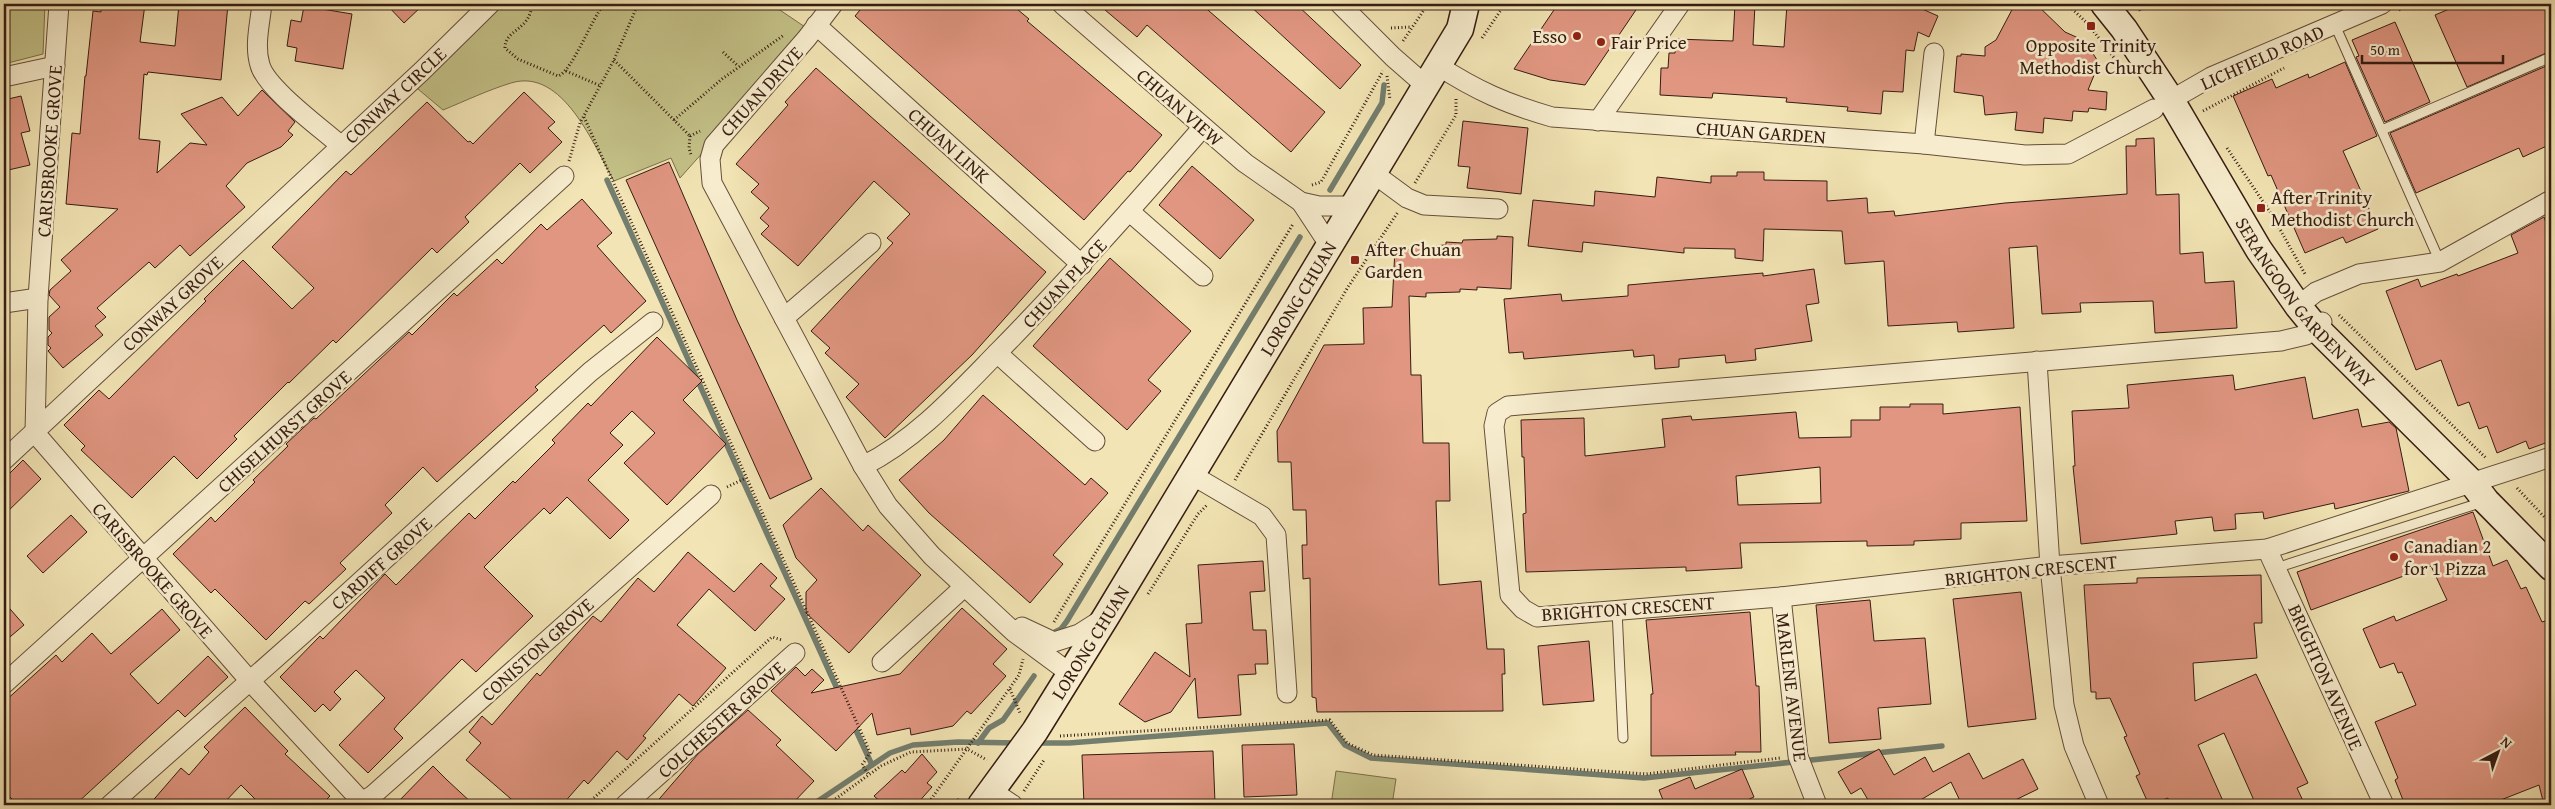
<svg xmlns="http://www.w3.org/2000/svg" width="2555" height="809" viewBox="0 0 2555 809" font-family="'Gentium Book Plus',serif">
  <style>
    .green { fill: #c3c187; stroke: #7c6e4c }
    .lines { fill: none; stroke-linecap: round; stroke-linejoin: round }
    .stream { stroke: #737e6e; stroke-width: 5.5 }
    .building { fill: #e09681; stroke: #361c12; fill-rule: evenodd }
    .lane-casing { stroke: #654e3a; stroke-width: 11 }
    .street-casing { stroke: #654e3a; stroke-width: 21 }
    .secondary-casing { stroke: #361c12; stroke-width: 29 }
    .path { stroke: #361c12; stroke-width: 3; stroke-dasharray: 1 2.5; stroke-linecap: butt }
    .lane { stroke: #f7edce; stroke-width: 9 }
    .street { stroke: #f7edce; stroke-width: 19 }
    .secondary { stroke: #f7edce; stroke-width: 26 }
    .poi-dot { fill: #8f2418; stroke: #f7edce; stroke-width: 2 }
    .labels { text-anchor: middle; stroke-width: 5; stroke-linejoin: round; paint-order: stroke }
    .poi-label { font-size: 19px; fill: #361c12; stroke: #f7edce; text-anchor: start }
    .street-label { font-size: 19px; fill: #361c12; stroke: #f7edce }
  </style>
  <rect width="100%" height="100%" fill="#f2e4b4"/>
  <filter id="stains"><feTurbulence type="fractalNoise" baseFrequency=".004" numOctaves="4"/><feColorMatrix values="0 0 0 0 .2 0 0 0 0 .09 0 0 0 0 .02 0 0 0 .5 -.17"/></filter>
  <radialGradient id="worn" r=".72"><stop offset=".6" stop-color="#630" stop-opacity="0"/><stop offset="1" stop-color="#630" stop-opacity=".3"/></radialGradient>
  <!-- green -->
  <g class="green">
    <path d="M4,4H45L43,54L4,64Z"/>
    <path d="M497,4H771L811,31L680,178L671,158L614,181C594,146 563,67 511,83C488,90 465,101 443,110L412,84Z"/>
    <path d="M1336,771L1396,779L1392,805H1331Z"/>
  </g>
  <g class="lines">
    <!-- stream -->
    <g class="stream">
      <path d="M607,180L839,693"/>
      <path d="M1330,190L1382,103L1384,85"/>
      <path d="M1055,632L1061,629L1067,621L1300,237"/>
      <path d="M853,724L872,765"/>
      <path d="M978,743L989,728L1003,720L1034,676"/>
      <path d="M1037,743H1069L1328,723L1345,745L1371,758L1644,778L1942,746"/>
      <path d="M812,805L890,753L913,745L958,742L1018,743"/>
    </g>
  </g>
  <!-- building -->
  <g class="building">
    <path d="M101,4H145L140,42L175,46L179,4H228L221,80L148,72L147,75L144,74L139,139L160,141L157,173L190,143L207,145L181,114L222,97L238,116L262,90L295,122L288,131L293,135L281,147L247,163L226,186L245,207L190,256L180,245L155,268L149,262L97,308L106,317L95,326L103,335L63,368L48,351L51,348L48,345V337L52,333L49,330V317L60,307L49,295L50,290L71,271L61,260L118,209L66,204L72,133L80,134L85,76H86L93,11L101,12Z"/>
    <path d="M386,4H424L404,23Z"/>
    <path d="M865,4H1011L1029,19L1027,21L1162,135L1130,172L1128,171L1084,220L855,16Z"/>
    <path d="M1098,4H1201L1325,112L1291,152L1147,25L1137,37Z"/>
    <path d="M1248,4H1296L1361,65L1340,89Z"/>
    <path d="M1558,4H1640L1585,85L1550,80L1514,69Z"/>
    <path d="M1735,4H1755L1753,45L1784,47L1787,4H1911L1938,16L1929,37L1918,32L1914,51L1906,50L1903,92L1883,91L1881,114L1847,111L1848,107L1786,102L1787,98L1713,93L1712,98L1660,95L1661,68H1668L1669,53H1675L1676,39L1733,41Z"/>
    <path d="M2015,4H2036L2065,32L2085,41L2099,63L2088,90L2107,92L2106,110L2089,108L2088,112L2073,111L2072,121L2044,118L2043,133L2015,130L2017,112L1985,115L1983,96L1954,92L1957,56H1961V54L1985,56V47L1996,40Z"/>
    <path d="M2461,4H2551V51L2467,87L2435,15Z"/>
    <path d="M304,6L352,14L343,69L295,61L297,48L287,46L291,20L301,22Z"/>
    <path d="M2395,22L2430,102L2385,122L2356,57L2359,56L2352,40Z"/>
    <path d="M2345,62L2377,136L2343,151L2378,229L2346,243L2343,237L2305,253L2271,175L2268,176L2233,96L2272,79L2276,88L2308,74L2309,78Z"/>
    <path d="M2551,64V144L2523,157L2519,148L2416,193L2390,133Z"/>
    <path d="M816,68L1046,272L972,355L885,438L846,397L859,384L825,353L830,348L811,331L893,243L887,238L910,214L874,181L798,266L761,234L769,226L760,218L769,208L751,192L759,184L736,164L788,105L785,102Z"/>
    <path d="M524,92L555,122L548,128L562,142L530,173L520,163L465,217L469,222L437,253L432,248L336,343L333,340L289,383L288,382L234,436L237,439L197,479L174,456L132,498L81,450L85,446L64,425L99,390L109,399L206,301L204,299L243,260L292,309L314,288L272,247L346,171L351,175L427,102L468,142L470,141L473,144Z"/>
    <path d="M21,96L30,131L21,133L30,165L4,171V100Z"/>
    <path d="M1463,121L1528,128L1521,194L1467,188L1470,167L1458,166Z"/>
    <path d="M2154,138L2156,195L2179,194L2180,254L2203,252L2205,283L2234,281L2237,328L2155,333L2153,301L2080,303L2081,312L2042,314L2037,246L2009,248L2014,328L1958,332L1957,322L1888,326L1884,261L1845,264L1842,231L1764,229L1763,261L1735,258V249L1684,248V253L1583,242L1582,252L1528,246L1533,200L1594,206L1595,191L1655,197L1657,177L1711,183V176H1737V172H1764V180L1827,181V201L1867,198L1868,213L1894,211L1895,216L2005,203L2127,194L2126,146H2136V139Z"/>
    <path d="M669,162L737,320L812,479L770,499L626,180Z"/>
    <path d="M1192,166L1254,220L1220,259L1159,205Z"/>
    <path d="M582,199L612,233L597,246L646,301L611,333L604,325L535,387L538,390L437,482L423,467L385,505L392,513L340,563L346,569L309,604L305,601L266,640L215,589L211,593L173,554L211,517L215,522L255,482L253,480L288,446L286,444L302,429L314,418L316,419L409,332L412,335L454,293L457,296L497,259L502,264L541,224L547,230Z"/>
    <path d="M2544,217L2548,228L2551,227V441L2529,449L2526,441L2497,453L2487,426L2479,429L2469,402L2458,406L2441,360L2416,370L2386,291L2418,279L2421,287L2457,274L2458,276L2518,253L2511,235Z"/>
    <path d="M1497,236L1513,237L1511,289L1477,287V290L1460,289V292L1426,293V297L1409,296L1411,375H1421L1423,443H1449L1450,501H1436L1439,585L1481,581L1487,649H1504L1505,674H1502L1503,711L1317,712L1316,698L1312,697L1310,578L1303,579L1302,545H1307L1306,510H1293L1291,462H1278L1277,431L1324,345L1364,344L1363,308L1392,307L1395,249L1412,250V247L1446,245V242L1462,243L1463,240L1497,239Z"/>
    <path d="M1110,258L1191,331L1148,380L1161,391L1127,430L1033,346Z"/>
    <path d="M1814,269L1819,303L1806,305L1812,341L1755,349L1756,360L1726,363L1725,355L1679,359V367L1655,369L1654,355L1634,357L1633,350L1524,359L1523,352L1509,353L1504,299L1561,294L1562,301L1628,296V285L1763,273V276Z"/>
    <path d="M657,337L702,381L683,400L726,444L667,505L624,463L655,433L632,411L610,433L623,445L588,480L629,520L610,539L567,497L550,514L544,508L513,538L484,567L533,616L476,672L462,659L399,723L394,729L403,738L368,773L339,745L385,698L356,670L334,692L341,699L330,711L323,704L315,712L280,677L320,636L323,639L385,574L396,585L469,513L475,519L513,481L515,483L555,443L552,440L588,403L591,406Z"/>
    <path d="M2233,375L2235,390L2305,377L2313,419L2358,409L2362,427L2389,422L2396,428L2409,491L2335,509L2334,503L2264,519L2263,512L2235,514L2236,529L2214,531L2212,517L2175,521L2177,534L2081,544L2073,466H2075L2072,411L2129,408L2127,385Z"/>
    <path d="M983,395L1085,485L1091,478L1108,493L1053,555L1063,564L1030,603L929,513L899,480L944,440Z"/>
    <path d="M1910,404H1943V414L2020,407L2027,521L1961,523V539L1914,541V545L1867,546V541L1740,543L1742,568L1686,571V567L1526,572L1523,514L1526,513L1524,457H1522L1521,420L1584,418L1585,456L1665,447L1662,419L1691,416L1692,420L1796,412L1799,438L1851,437V420H1880V407H1910ZM1820,467L1821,503L1738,505L1736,476Z"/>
    <path d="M23,460L41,479L4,515V479Z"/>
    <path d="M821,488L863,531L868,525L921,575L849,653L806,613V592L817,580L796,558L783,525Z"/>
    <path d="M2473,512L2493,566L2507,560L2521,589L2526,587L2542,622L2545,621L2551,634V805H2544L2539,785L2488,805H2405L2395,780L2398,778L2375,722L2416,705L2402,672L2398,673L2394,663L2380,668L2363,629L2394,616L2396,621L2447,600L2431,566L2311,610L2297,572Z"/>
    <path d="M71,515L87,532L43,573L27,556Z"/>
    <path d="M688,552L734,592L761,563L777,578L770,586L785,599L755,631L709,589L677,625L726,668L693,706L679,694L643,736L646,738L627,760L617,751L588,784L584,780L562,805H518L466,760L481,743L469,732L482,716L492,725L537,673L540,676L593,616L601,622L638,578L654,592Z"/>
    <path d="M1263,561L1265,591L1250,592L1253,630H1266L1268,664H1255L1256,674L1238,675L1241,715L1198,718L1195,678L1171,712L1145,722L1119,704L1155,652L1190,677L1186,624L1202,623L1198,565Z"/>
    <path d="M2261,575L2262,623H2254L2257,658L2193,663L2195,701L2256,674L2308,783L2297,788L2305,805H2256L2224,733L2198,745L2223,801L2213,805H2171L2168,798L2149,805L2136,776L2140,774L2124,737L2127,736L2110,698L2096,699V692H2091L2084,585L2137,583V578Z"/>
    <path d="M2021,592L2036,719L1968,727L1953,599Z"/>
    <path d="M1870,600L1874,641L1925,638L1931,704L1878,708L1881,739L1829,743L1816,605Z"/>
    <path d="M4,602L24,625L4,642Z"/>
    <path d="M962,608L1007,649L993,664L1006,676L971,714L967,711L953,726L911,735L910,728L877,735L872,713L836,751L771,691L796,667L805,676L812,669L824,680L811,693L900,674Z"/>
    <path d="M162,609L180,630L130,674L158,704L208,656L228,677L185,717L178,710L75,805H18L4,791V702L56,655L62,662L92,633L111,654Z"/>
    <path d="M1750,612L1756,686H1759L1761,752H1735L1736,755L1651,756V694H1653L1646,620Z"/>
    <path d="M1589,641L1594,701L1543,705L1538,646Z"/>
    <path d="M245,707L288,751L285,754L330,796L321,805H261L241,785L222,805H149L181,768L189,775L209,752L204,747Z"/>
    <path d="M748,710L781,740L776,745L814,781L791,805H654L698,754Z"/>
    <path d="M1294,744L1297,795L1244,797L1242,745Z"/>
    <path d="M1879,749L1894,775L1925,757L1933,772L1969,753L1983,779L2023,759L2038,789L2005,805H1962L1951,782L1912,805H1871L1861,788L1851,794L1838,772Z"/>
    <path d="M1213,751L1215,803L1084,805L1082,755Z"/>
    <path d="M922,754L937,772L927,783L932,787L916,805H884L874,796L902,770L905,773Z"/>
    <path d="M433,766L447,780L474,805H395Z"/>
    <path d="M1742,769L1754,797L1736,805H1665L1659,790L1690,777L1695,789Z"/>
  </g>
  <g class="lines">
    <defs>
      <g id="lane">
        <path d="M2335,25L2440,262"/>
        <path d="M2382,130L2551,57"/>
        <path d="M2276,568L2483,502"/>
        <path d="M1617,610L1623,738"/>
      </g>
      <g id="street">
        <path d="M59,4L38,298L35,433L250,681L365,805"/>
        <path d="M262,4C260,23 254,46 260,65C266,88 321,128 340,145"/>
        <path d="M833,4L807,38L714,145L710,159L712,183L863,466L888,506L932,556L1014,632L1071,674"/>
        <path d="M1062,4L1245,163L1301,202L1319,206H1354"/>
        <path d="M1340,4L1393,57L1425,85"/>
        <path d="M816,25L1082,265"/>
        <path d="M1437,65C1477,91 1507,104 1552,117L1924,144L2025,155L2068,154L2154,109"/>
        <path d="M4,77L55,66"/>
        <path d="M2171,100L2211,77L2382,4"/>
        <path d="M1598,121L1680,4"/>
        <path d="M1924,144L1934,53"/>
        <path d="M1373,173L1407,198L1424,205L1498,209"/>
        <path d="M1301,202L1330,246"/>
        <path d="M1129,211L1203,276"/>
        <path d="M4,303L38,298"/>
        <path d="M2298,306L2316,292L2359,274L2440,262L2551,200"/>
        <path d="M784,318L871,243"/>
        <path d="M2322,322L2306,335L2281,341L1508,406L1497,413L1494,426L1510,595L1523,609L1537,617L1781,597L2050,566L2267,549L2551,457"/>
        <path d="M997,353L1095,441"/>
        <path d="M2037,361L2050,566L2064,705L2074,746L2099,805"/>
        <path d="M4,460L422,71L490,4"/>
        <path d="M863,466C915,440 956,395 996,354C1068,281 1136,204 1203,127"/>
        <path d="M1192,475L1262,516L1276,535L1287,693"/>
        <path d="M2267,549L2384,805"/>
        <path d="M1781,597L1798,756L1817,805"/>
        <path d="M1022,627L1054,642L1079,634L1101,620"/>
        <path d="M882,662L964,587"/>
        <path d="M4,684L564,176"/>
        <path d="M992,791L1013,805"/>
        <path d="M362,802L373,795L711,495"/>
        <path d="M110,805L304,633L590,372L653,322"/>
        <path d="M625,805L795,653"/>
      </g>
      <g id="secondary">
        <path id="s1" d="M2104,4L2124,29L2171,100L2259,250L2298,306L2316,328L2473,484L2486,501L2551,567"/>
        <path id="s2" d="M981,805L1035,731L1107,615L1460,29L1466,4"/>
      </g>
    </defs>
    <!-- lane casing -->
    <use href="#lane" class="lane-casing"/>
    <!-- street casing -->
    <use href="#street" class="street-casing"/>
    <!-- secondary casing -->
    <use href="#secondary" class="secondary-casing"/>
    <!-- path -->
    <g class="path">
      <path d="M532,4C530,31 505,29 505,48L518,59L558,76C572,72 592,18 604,4"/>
      <path d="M2067,4L2088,24L2115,59"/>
      <path d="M2136,4L2141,12"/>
      <path d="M2399,10L2412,4"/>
      <path d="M1391,28L1411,27"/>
      <path d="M1482,38L1505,4"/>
      <path d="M1403,41L1428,4"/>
      <path d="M723,52L738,66"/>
      <path d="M614,60L690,136"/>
      <path d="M566,71L601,86"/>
      <path d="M1387,76L1390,100"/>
      <path d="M2203,111L2284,68"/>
      <path d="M584,117L866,743L870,753L862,765L869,775"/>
      <path d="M674,120L722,79L784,35"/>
      <path d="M690,136L700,131"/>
      <path d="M690,136L689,148L691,155"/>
      <path d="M2227,148L2272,215L2305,274"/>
      <path d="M569,161L580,123L614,60L638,4"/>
      <path d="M1415,183L1456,115V98"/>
      <path d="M1312,185L1321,182L1383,71"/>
      <path d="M2339,315L2487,459"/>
      <path d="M1235,480L1348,287L1398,212"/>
      <path d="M727,487L746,478"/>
      <path d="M2517,488L2551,524"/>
      <path d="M1148,594L1198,514L1208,504"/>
      <path d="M1054,622L1293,224"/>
      <path d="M1010,689L1020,713"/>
      <path d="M1060,736L1330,720L1347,743L1373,755L1646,774L1780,758"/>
      <path d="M1024,791L1044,760"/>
      <path d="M87,805L92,801"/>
      <path d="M586,805L772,637L782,640"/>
      <path d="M827,805L881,766L911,752L967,749L987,760"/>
      <path d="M927,805L1019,675L1023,659"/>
      <path d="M954,805L959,799"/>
    </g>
    <!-- lane -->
    <use href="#lane" class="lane"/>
    <!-- street -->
    <use href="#street" class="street"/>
    <!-- secondary -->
    <use href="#secondary" class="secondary"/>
  </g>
  <!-- markers -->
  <g class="poi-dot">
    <rect x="2086" y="21" width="10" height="10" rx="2.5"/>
    <circle cx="1577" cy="36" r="5"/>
    <circle cx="1601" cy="42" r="5"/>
    <rect x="2256" y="203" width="10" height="10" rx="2.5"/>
    <rect x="1350" y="255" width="10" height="10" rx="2.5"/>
    <circle cx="2394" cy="557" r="5"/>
  </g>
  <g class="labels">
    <!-- poi labels -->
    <g class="poi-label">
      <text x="1567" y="43" text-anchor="end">Esso</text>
      <text x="1611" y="49">Fair Price</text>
      <text x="2091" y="52" text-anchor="middle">Opposite Trinity<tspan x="2091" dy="22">Methodist Church</tspan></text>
      <text x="2271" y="204">After Trinity<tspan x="2271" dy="22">Methodist Church</tspan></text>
      <text x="1365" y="256">After Chuan<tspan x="1365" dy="22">Garden</tspan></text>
      <text x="2404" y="553">Canadian 2<tspan x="2404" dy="22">for 1 Pizza</tspan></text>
    </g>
    <!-- street labels -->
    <g class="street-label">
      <text transform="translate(2262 57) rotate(-24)" y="7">LICHFIELD ROAD</text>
      <text transform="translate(761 91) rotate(-48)" y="7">CHUAN DRIVE</text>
      <text transform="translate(395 95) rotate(-43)" y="7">CONWAY CIRCLE</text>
      <text transform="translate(1180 107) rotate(41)" y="7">CHUAN VIEW</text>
      <text transform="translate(1761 132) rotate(4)" y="7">CHUAN GARDEN</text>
      <text transform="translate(949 145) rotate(42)" y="7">CHUAN LINK</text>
      <text transform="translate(49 151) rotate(-86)" y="7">CARISBROOKE GROVE</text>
      <text transform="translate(1064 283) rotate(-47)" y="7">CHUAN PLACE</text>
      <text dy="7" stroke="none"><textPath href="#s2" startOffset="598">LORONG CHUAN</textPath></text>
      <text dy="7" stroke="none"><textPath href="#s1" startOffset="361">SERANGOON GARDEN WAY</textPath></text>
      <text transform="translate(172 303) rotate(-43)" y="7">CONWAY GROVE</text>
      <text transform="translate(284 431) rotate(-42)" y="7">CHISELHURST GROVE</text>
      <text transform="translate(381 563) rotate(-42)" y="7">CARDIFF GROVE</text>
      <text transform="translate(153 570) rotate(49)" y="7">CARISBROOKE GROVE</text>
      <text transform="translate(2031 570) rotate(-6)" y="7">BRIGHTON CRESCENT</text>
      <text transform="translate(1628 608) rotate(-4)" y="7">BRIGHTON CRESCENT</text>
      <text dy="7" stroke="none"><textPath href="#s2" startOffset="196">LORONG CHUAN</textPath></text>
      <text transform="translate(537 649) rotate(-42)" y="7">CONISTON GROVE</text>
      <text transform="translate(2326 677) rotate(66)" y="7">BRIGHTON AVENUE</text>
      <text transform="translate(1792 687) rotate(83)" y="7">MARLENE AVENUE</text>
      <text transform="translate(721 719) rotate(-42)" y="7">COLCHESTER GROVE</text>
    </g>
  </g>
  <!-- margin -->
  <rect width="2555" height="809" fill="none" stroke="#f2e4b4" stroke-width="20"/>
  <rect x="5" y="5" width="2545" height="799" fill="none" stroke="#361c12" stroke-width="2.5"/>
  <rect x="10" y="10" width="2535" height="789" fill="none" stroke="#361c12"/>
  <!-- north arrow -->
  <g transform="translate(2498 752) rotate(41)" stroke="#f7edce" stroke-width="4" paint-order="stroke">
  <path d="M0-4L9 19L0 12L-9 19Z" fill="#361c12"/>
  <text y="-8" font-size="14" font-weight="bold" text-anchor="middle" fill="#361c12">N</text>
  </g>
  <!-- scale -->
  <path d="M2362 55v8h141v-8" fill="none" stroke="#361c12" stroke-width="2.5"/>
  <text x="2370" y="55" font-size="15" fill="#361c12" stroke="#f7edce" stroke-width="4" paint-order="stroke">50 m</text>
  <rect width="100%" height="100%" filter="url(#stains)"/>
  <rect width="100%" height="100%" fill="url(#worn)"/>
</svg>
